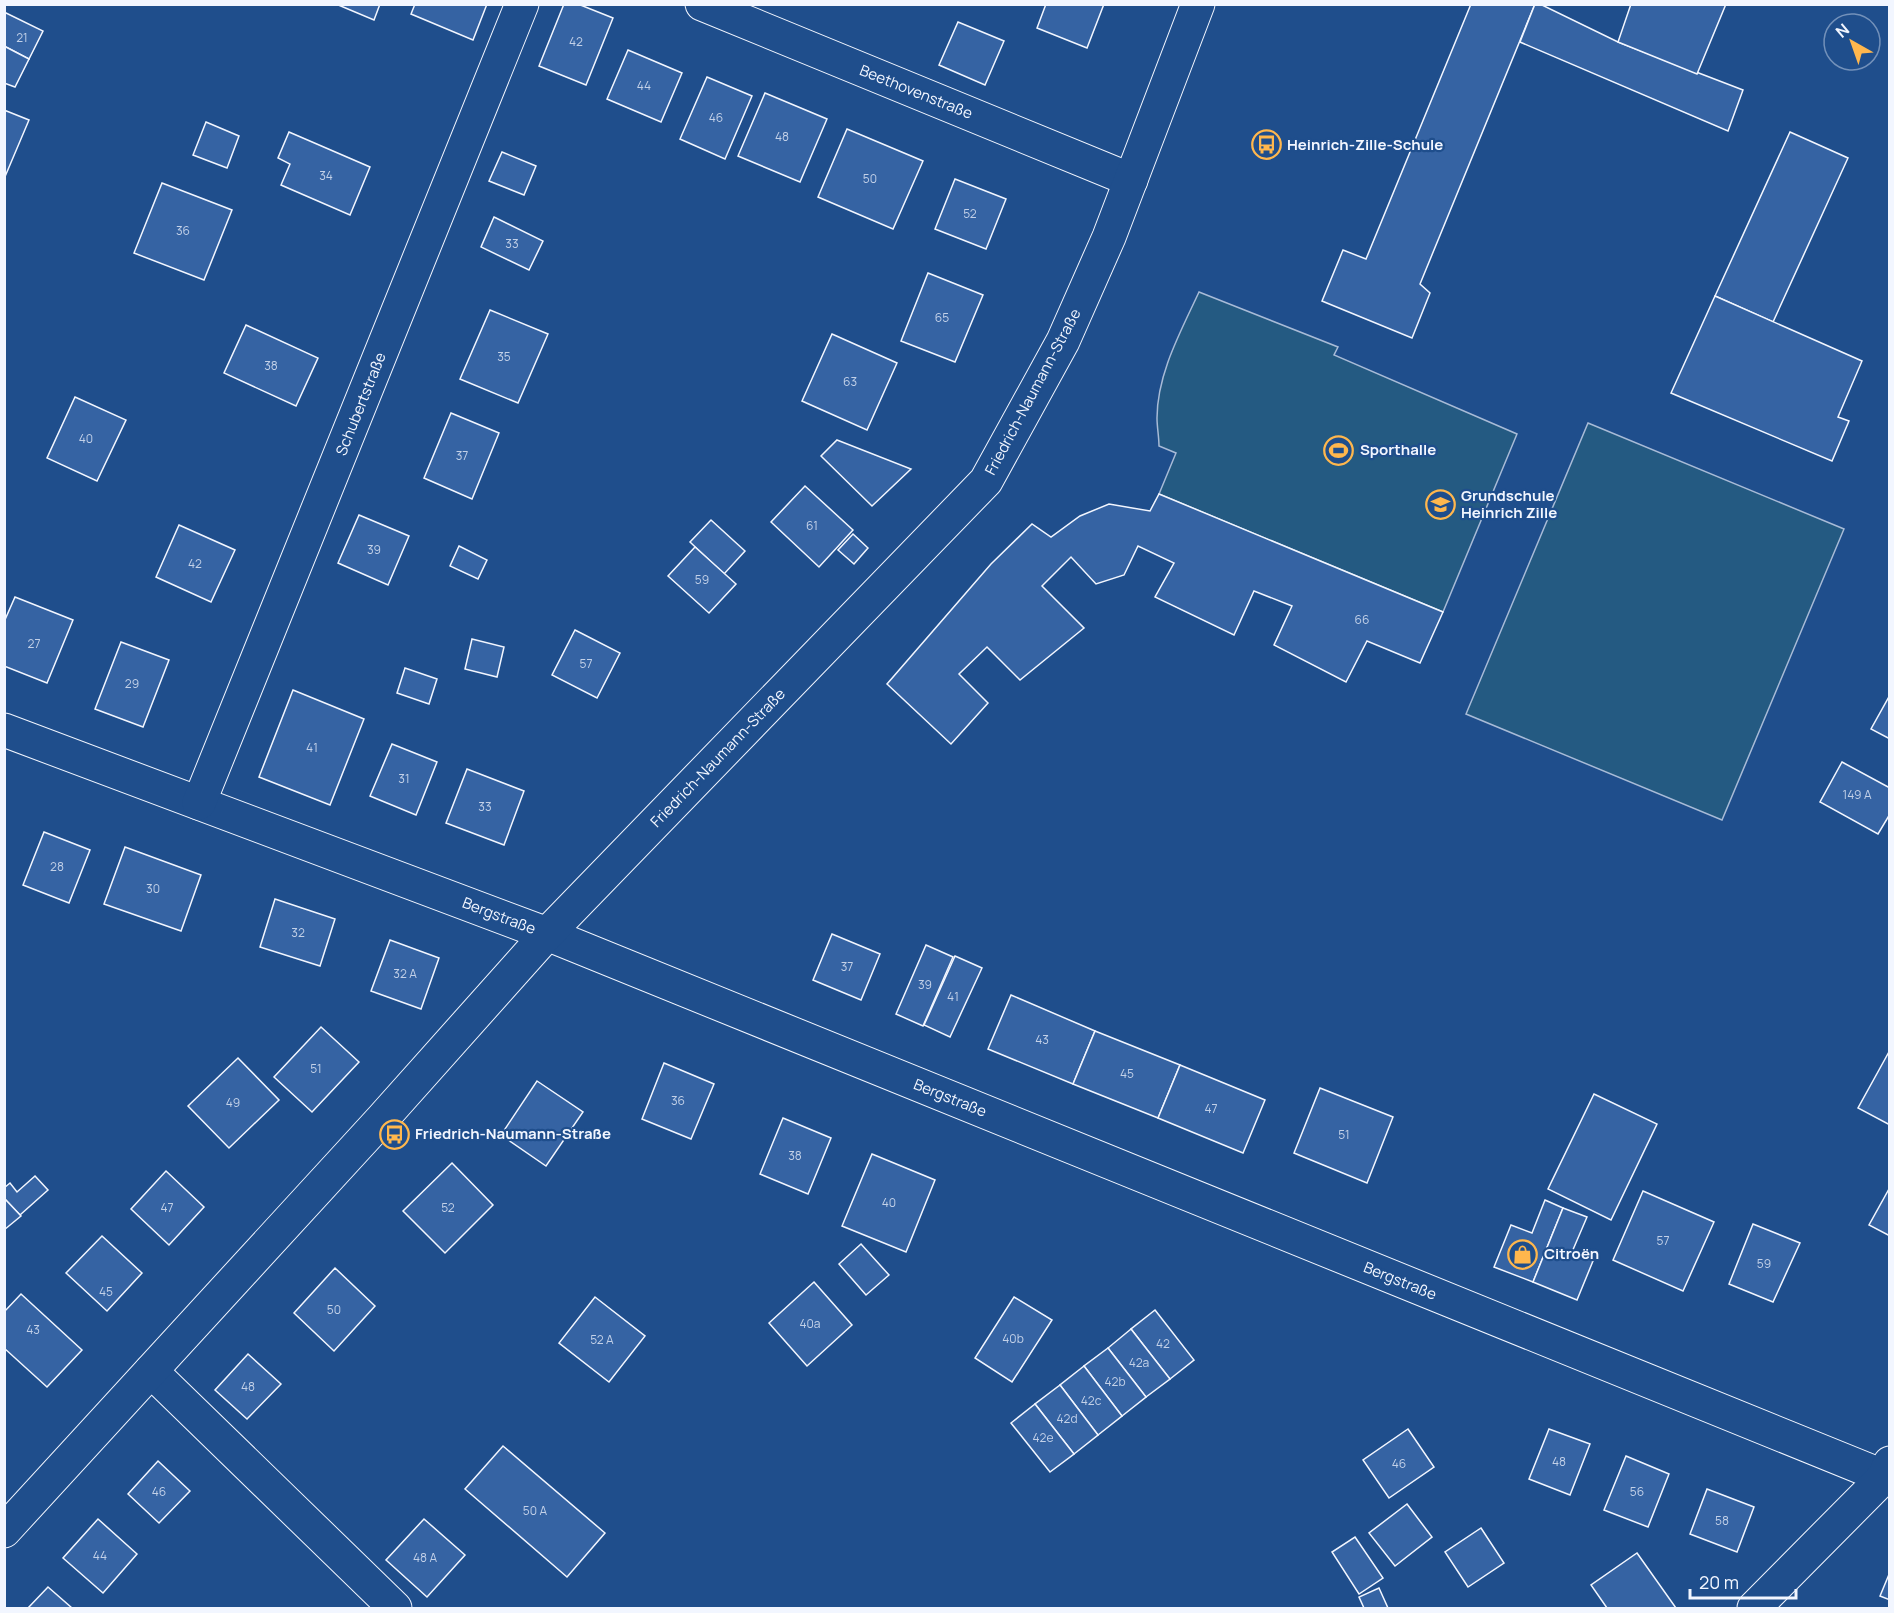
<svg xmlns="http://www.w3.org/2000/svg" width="1894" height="1613" viewBox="0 0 1894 1613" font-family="Manrope,sans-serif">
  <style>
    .green { fill: #245a82; stroke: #a8bbd7; stroke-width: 1.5 }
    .building { fill: #3563a3; stroke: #f2f6ff; stroke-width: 1.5 }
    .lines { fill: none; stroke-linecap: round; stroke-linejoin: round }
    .minor-casing { stroke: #f2f6ff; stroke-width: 35 }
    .minor { stroke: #1f4e8c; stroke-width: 33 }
    .labels { text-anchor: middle; stroke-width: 4.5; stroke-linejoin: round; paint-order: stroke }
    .number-label { font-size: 12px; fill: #c3d1e8 }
    .street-label { font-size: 15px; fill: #f2f6ff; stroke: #1f4e8c }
    .poi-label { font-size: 15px; font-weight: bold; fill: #f2f6ff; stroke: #1f4e8c; text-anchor: start }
  </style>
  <rect width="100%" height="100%" fill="#1f4e8c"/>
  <!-- green -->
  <g class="green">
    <path d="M1199,292L1338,347L1334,355L1517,434L1443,612L1159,494L1176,453L1159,446C1159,437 1157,427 1157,418C1157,374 1181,331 1199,292Z"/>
    <path d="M1588,423L1844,529L1722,820L1466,714Z"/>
  </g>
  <!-- building -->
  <g class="building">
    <path d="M336,4H380L374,20Z"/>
    <path d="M415,4H487L473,40L411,14Z"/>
    <path d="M564,4H578L613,18L586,85L539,66Z"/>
    <path d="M1046,4H1104L1087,48L1037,28Z"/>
    <path d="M1471,4H1535L1420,284L1430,293L1412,338L1322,301L1343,250L1366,259Z"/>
    <path d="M1535,4H1540L1618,42L1743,90L1728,131L1520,42Z"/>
    <path d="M1631,4H1726L1697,74L1618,42Z"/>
    <path d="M4,12L43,31L29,59L4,46Z"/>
    <path d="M958,22L1004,41L985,85L939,65Z"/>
    <path d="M4,46L29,59L15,87L4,83Z"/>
    <path d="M628,50L682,73L661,122L607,99Z"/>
    <path d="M707,77L752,96L725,159L680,139Z"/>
    <path d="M765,93L827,119L800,182L738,156Z"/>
    <path d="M4,110L29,120L4,179Z"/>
    <path d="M206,122L239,136L227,168L193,155Z"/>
    <path d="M847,129L923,161L893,229L818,197Z"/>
    <path d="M289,132L370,167L350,215L281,185L290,164L278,158Z"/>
    <path d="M1790,132L1848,158L1773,322L1715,296Z"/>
    <path d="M502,152L536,166L524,195L489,181Z"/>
    <path d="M955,179L1006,199L986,249L935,229Z"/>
    <path d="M162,183L232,210L204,280L134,253Z"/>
    <path d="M494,217L543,241L529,270L481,247Z"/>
    <path d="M928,273L983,295L955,362L901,341Z"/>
    <path d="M1715,296L1862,361L1838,417L1849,421L1832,461L1671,393Z"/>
    <path d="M490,310L548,334L518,403L460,379Z"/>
    <path d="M246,325L318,358L296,406L224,373Z"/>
    <path d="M832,334L897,363L867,430L802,401Z"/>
    <path d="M75,397L126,420L97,481L47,458Z"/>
    <path d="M451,413L499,433L472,499L424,478Z"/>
    <path d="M837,440L911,469L872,506L821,456Z"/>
    <path d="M805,486L853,530L819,567L771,522Z"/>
    <path d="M1159,494L1443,612L1420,663L1367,641L1346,682L1274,645L1292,606L1254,591L1234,635L1155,597L1174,563L1138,546L1124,575L1096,584L1071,557L1042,586L1084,628L1020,680L987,647L959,674L988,703L951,744L887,684L991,564L1032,524L1051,537L1080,516L1109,504L1150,511Z"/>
    <path d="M359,515L409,536L388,585L338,563Z"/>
    <path d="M711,520L745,551L724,574L690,542Z"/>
    <path d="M179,525L235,550L211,602L156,577Z"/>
    <path d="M853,534L868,548L854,564L838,550Z"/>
    <path d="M459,546L487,560L478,579L450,566Z"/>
    <path d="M695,547L736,584L709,613L668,576Z"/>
    <path d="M15,597L73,620L47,683L4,666V622Z"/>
    <path d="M575,630L620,653L597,698L552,675Z"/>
    <path d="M472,639L504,647L497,677L465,669Z"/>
    <path d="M121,642L169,660L143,727L95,709Z"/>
    <path d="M405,668L437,679L429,704L397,693Z"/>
    <path d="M293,690L364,719L330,805L259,777Z"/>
    <path d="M1890,695V739L1871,729Z"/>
    <path d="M392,744L437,762L416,815L370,796Z"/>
    <path d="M1842,762L1890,788V814L1878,834L1820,802Z"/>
    <path d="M467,769L524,791L504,845L446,823Z"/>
    <path d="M44,832L90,850L69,903L23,885Z"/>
    <path d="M125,847L201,875L181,931L104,904Z"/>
    <path d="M275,899L335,919L320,966L260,947Z"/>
    <path d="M832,934L880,954L861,1000L813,980Z"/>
    <path d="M390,940L439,958L421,1009L371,991Z"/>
    <path d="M926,945L953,957L923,1026L896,1014Z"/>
    <path d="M955,956L982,968L950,1037L924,1025Z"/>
    <path d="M1011,995L1095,1031L1073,1084L988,1049Z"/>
    <path d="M321,1027L359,1062L312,1112L274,1077Z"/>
    <path d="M1095,1031L1180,1065L1158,1118L1073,1084Z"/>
    <path d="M1890,1050V1125L1858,1108Z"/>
    <path d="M238,1058L279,1100L229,1148L188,1106Z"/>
    <path d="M664,1063L714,1084L691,1139L642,1119Z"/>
    <path d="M1180,1065L1265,1100L1243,1153L1158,1118Z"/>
    <path d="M537,1081L583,1112L546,1166L501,1135Z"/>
    <path d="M1320,1088L1393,1117L1367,1183L1294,1153Z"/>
    <path d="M1594,1094L1657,1124L1611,1220L1548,1189Z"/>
    <path d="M783,1118L831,1138L808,1194L760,1174Z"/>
    <path d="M872,1154L935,1180L906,1252L842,1226Z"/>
    <path d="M452,1163L493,1205L445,1253L403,1211Z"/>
    <path d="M166,1171L204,1207L169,1245L131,1209Z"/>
    <path d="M35,1176L48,1190L20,1215L4,1198V1188L10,1183L17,1192Z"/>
    <path d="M1889,1189H1890V1236L1869,1225Z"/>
    <path d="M1643,1191L1714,1222L1683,1291L1613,1260Z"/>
    <path d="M4,1198L21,1216L4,1230Z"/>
    <path d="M1545,1200L1563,1208L1533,1282L1494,1267L1511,1225L1532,1233Z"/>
    <path d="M1563,1208L1587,1217L1572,1252L1593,1261L1577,1300L1533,1282Z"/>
    <path d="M1753,1224L1800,1243L1773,1302L1729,1284Z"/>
    <path d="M102,1236L142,1273L107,1311L66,1273Z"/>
    <path d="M861,1244L889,1275L866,1295L839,1264Z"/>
    <path d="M335,1268L375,1306L334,1351L294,1313Z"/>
    <path d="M814,1282L852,1325L807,1366L769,1323Z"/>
    <path d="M21,1294L82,1350L47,1387L4,1348V1312Z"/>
    <path d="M595,1297L645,1336L609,1382L559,1343Z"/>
    <path d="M1014,1297L1052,1320L1012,1382L975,1358Z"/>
    <path d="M1155,1310L1194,1360L1170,1379L1131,1329Z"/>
    <path d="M1131,1329L1170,1379L1146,1397L1108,1348Z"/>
    <path d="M1108,1348L1146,1397L1122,1416L1084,1366Z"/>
    <path d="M248,1354L281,1384L247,1419L215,1390Z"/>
    <path d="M1084,1366L1122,1416L1098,1435L1060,1385Z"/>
    <path d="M1060,1385L1098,1435L1074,1454L1035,1404Z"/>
    <path d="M1035,1404L1074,1454L1050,1472L1011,1423Z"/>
    <path d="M1408,1429L1434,1467L1389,1498L1363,1460Z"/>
    <path d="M1549,1429L1590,1444L1570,1495L1529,1479Z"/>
    <path d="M503,1446L605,1533L567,1577L465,1489Z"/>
    <path d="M1626,1456L1669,1474L1648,1527L1604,1510Z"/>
    <path d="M158,1461L190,1491L159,1523L128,1494Z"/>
    <path d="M1707,1489L1754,1507L1737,1552L1690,1534Z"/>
    <path d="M1407,1504L1432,1537L1395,1566L1369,1533Z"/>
    <path d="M98,1519L137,1554L103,1593L63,1558Z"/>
    <path d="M424,1519L465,1555L427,1597L386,1560Z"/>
    <path d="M1481,1528L1504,1563L1468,1587L1445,1552Z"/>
    <path d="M1355,1537L1383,1578L1359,1594L1332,1552Z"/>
    <path d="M1637,1553L1676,1608H1607L1591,1585Z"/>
    <path d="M1890,1572V1600L1880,1596Z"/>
    <path d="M48,1587L72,1608H28Z"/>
    <path d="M1379,1588L1388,1608H1364L1359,1597Z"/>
  </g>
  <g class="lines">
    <defs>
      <g id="minor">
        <path d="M702,4L1131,180"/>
        <path d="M4,730L547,934L1890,1479"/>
        <path d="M199,803L522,4"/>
        <path d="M151,1371L395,1608"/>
        <path d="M4,1531L382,1119L547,934L986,481L1063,341L1109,237L1198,4"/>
        <path d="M1754,1608L1884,1477L1890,1463"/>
      </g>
    </defs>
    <!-- minor casing -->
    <use href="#minor" class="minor-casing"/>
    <!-- minor -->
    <use href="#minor" class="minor"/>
  </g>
  <!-- icons -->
  <defs>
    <symbol id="bus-ring" viewBox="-11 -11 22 22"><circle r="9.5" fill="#1f4e8c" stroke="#ffb74d" stroke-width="1.5"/><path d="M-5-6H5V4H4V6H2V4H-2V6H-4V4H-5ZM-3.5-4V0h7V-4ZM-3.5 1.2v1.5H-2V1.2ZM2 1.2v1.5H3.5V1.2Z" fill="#ffb74d"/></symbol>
    <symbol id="stadium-ring" viewBox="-11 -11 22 22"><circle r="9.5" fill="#1f4e8c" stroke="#ffb74d" stroke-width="1.5"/><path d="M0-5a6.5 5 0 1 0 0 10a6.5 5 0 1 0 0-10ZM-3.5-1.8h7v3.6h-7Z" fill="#ffb74d"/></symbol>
    <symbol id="school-ring" viewBox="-11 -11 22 22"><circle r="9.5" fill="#1f4e8c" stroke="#ffb74d" stroke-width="1.5"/><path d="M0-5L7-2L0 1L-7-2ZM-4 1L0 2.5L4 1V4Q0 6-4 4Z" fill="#ffb74d"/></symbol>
    <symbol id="shop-ring" viewBox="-11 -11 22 22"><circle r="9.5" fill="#1f4e8c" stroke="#ffb74d" stroke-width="1.5"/><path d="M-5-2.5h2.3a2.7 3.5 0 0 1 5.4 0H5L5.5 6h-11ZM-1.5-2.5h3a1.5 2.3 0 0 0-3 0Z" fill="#ffb74d"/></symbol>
  </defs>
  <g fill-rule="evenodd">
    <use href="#bus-ring" x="1250" y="128" width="33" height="33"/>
    <use href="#stadium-ring" x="1322" y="434" width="33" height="33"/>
    <use href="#school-ring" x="1424" y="488" width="33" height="33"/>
    <use href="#bus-ring" x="378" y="1118" width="33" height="33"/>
    <use href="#shop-ring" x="1506" y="1238" width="33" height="33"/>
  </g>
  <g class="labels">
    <!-- number labels -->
    <g class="number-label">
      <text x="22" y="42">21</text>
      <text x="576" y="46">42</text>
      <text x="644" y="90">44</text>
      <text x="716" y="122">46</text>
      <text x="782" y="141">48</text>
      <text x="326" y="180">34</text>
      <text x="870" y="183">50</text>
      <text x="970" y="218">52</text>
      <text x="183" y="235">36</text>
      <text x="512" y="248">33</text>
      <text x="942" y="322">65</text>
      <text x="504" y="361">35</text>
      <text x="271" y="370">38</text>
      <text x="850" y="386">63</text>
      <text x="86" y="443">40</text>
      <text x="462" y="460">37</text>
      <text x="812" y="530">61</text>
      <text x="374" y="554">39</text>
      <text x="195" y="568">42</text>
      <text x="702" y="584">59</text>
      <text x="1362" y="624">66</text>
      <text x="34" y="648">27</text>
      <text x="586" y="668">57</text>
      <text x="132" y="688">29</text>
      <text x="312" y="752">41</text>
      <text x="404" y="783">31</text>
      <text x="1857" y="799">149 A</text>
      <text x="485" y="811">33</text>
      <text x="57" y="871">28</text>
      <text x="153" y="893">30</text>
      <text x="298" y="937">32</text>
      <text x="847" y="971">37</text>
      <text x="405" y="978">32 A</text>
      <text x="925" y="989">39</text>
      <text x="953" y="1001">41</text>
      <text x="1042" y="1044">43</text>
      <text x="316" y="1073">51</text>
      <text x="1127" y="1078">45</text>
      <text x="678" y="1105">36</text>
      <text x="233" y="1107">49</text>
      <text x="1211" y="1113">47</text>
      <text x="1344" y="1139">51</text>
      <text x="795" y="1160">38</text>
      <text x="889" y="1207">40</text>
      <text x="167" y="1212">47</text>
      <text x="448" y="1212">52</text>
      <text x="1663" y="1245">57</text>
      <text x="1764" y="1268">59</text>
      <text x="106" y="1296">45</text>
      <text x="334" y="1314">50</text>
      <text x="810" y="1328">40a</text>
      <text x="33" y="1334">43</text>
      <text x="1013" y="1343">40b</text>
      <text x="602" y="1344">52 A</text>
      <text x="1163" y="1348">42</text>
      <text x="1139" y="1367">42a</text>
      <text x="1115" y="1386">42b</text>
      <text x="248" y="1391">48</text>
      <text x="1091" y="1405">42c</text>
      <text x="1067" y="1423">42d</text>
      <text x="1043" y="1442">42e</text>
      <text x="1559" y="1466">48</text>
      <text x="1399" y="1468">46</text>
      <text x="159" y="1496">46</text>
      <text x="1637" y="1496">56</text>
      <text x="535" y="1515">50 A</text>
      <text x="1722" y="1525">58</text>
      <text x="100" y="1560">44</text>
      <text x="425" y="1562">48 A</text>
    </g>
    <!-- street labels -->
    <g class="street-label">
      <text transform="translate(916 92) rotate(22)" y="5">Beethovenstraße</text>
      <text transform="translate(1033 392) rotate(-62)" y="5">Friedrich-Naumann-Straße</text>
      <text transform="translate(361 404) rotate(-68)" y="5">Schubertstraße</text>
      <text transform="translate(718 758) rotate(-46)" y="5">Friedrich-Naumann-Straße</text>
      <text transform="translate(499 916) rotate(21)" y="5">Bergstraße</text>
      <text transform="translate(950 1098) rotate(22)" y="5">Bergstraße</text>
      <text transform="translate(1400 1281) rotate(22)" y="5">Bergstraße</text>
    </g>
    <!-- poi labels -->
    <g class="poi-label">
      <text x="1287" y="150">Heinrich-Zille-Schule</text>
      <text x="1360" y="455">Sporthalle</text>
      <text x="1461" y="501">Grundschule<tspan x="1461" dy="17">Heinrich Zille</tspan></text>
      <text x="415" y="1139">Friedrich-Naumann-Straße</text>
      <text x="1544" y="1259">Citroën</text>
    </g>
  </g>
  <!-- border -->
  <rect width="1894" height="1613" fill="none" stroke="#f2f6ff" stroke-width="12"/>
  <!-- north arrow -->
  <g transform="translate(1852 42) rotate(320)"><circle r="28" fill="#1f4e8c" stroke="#7391ba" stroke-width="1.5"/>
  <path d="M0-4.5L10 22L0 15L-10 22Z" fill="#ffb74d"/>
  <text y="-9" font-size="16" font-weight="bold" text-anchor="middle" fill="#f2f6ff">N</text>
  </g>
  <!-- scale -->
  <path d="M1690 1589v9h106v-9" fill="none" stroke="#f2f6ff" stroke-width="3"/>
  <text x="1699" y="1589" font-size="18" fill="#f2f6ff" stroke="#1f4e8c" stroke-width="4.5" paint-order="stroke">20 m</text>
</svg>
